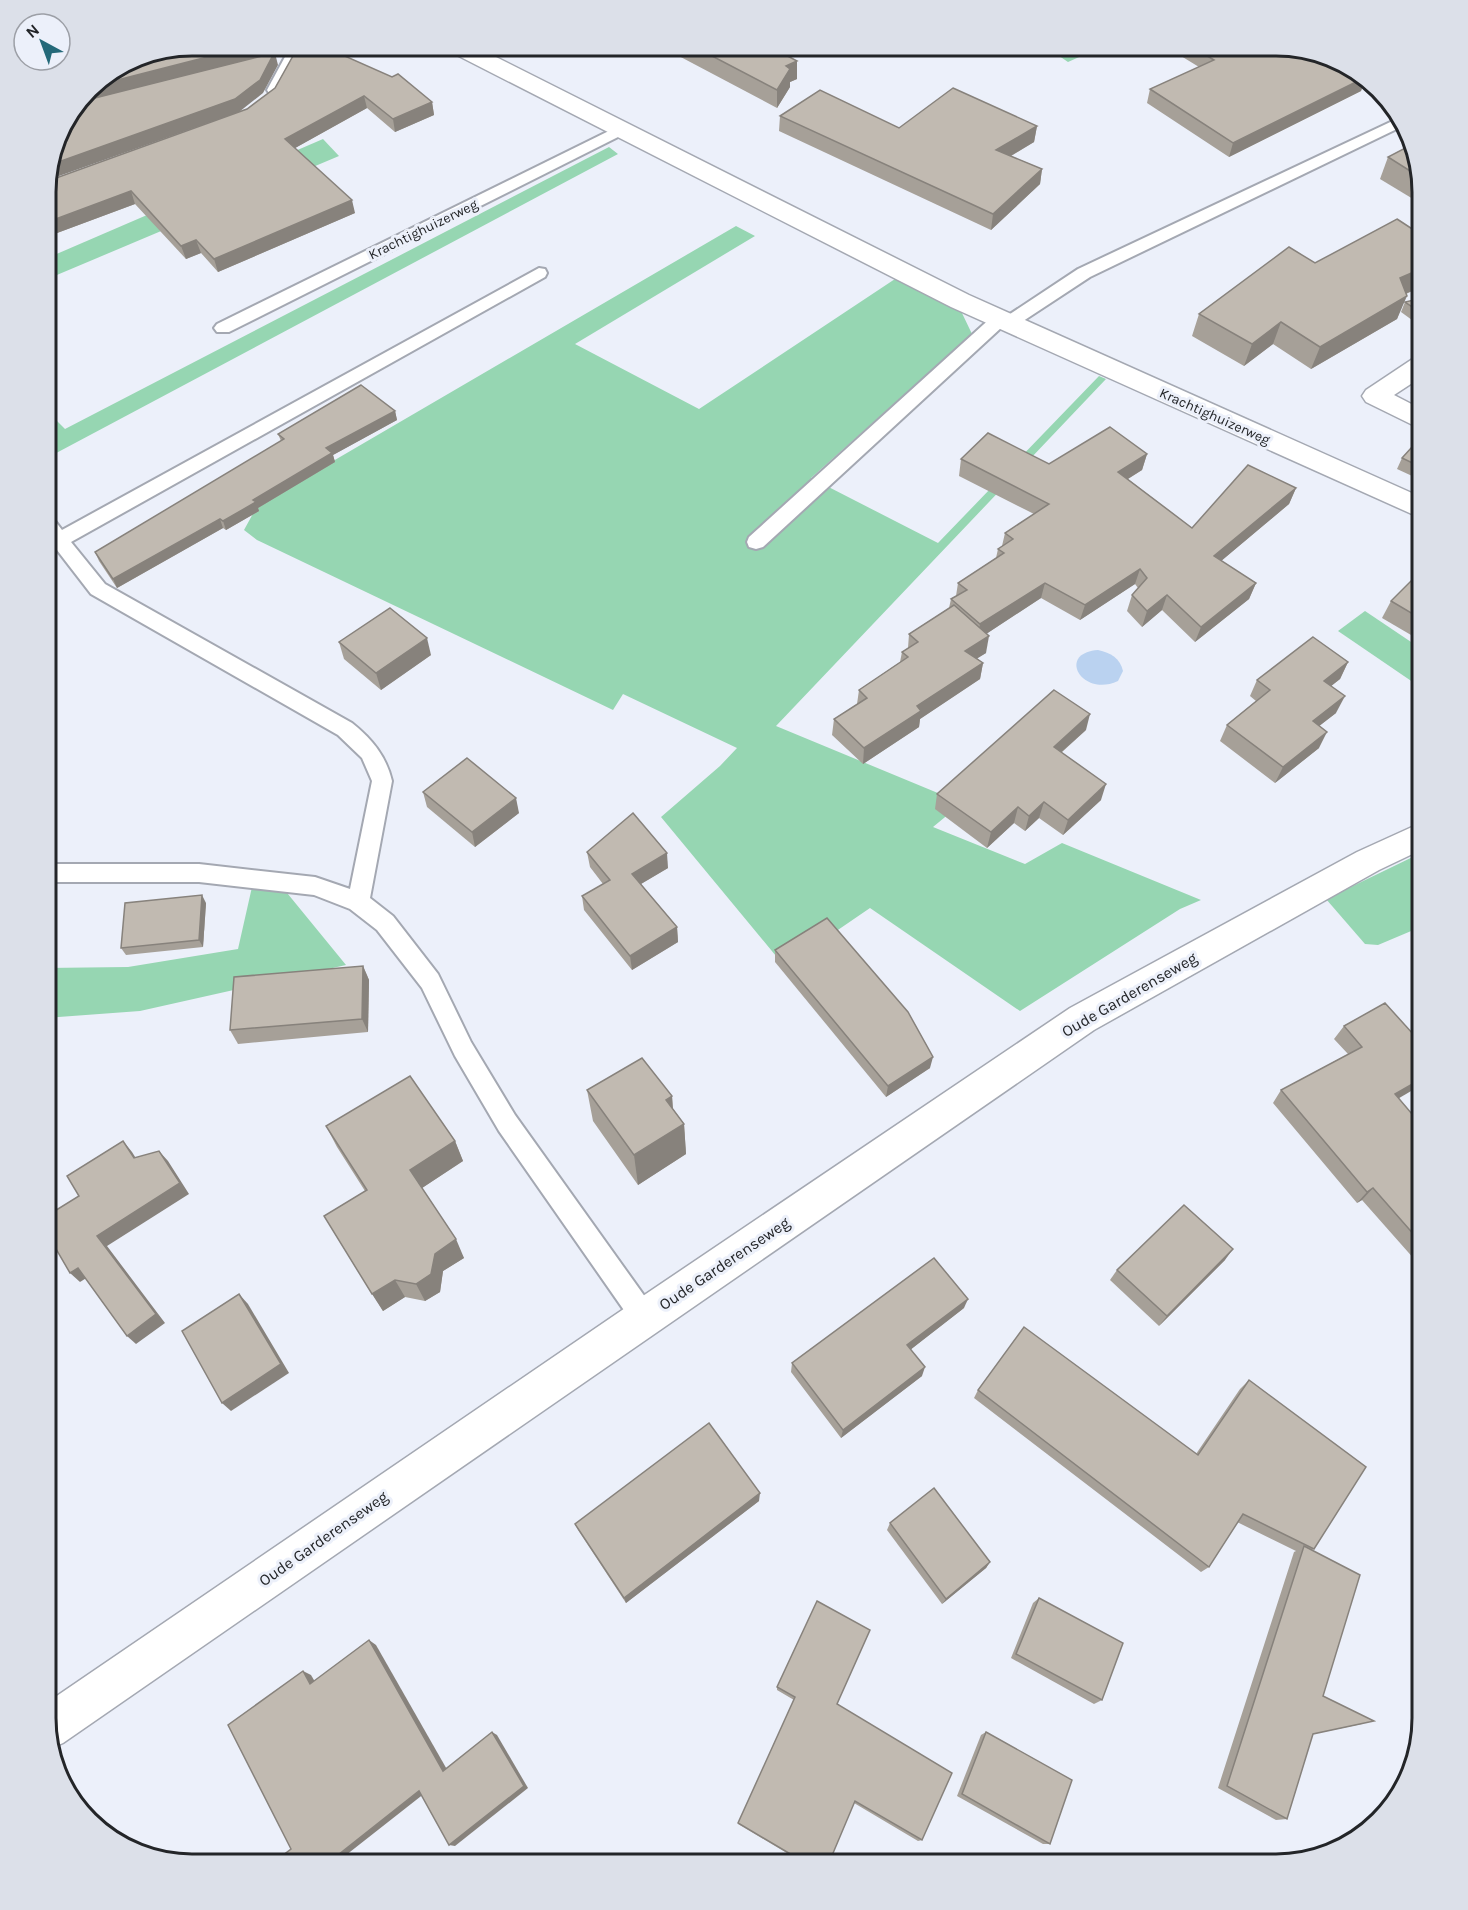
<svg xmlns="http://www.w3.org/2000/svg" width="1468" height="1910" viewBox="0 0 1468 1910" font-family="Karla,sans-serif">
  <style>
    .green { fill: #96d6b2 }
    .water { fill: #bad2f0 }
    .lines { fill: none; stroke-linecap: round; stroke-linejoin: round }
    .lane-casing { stroke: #a4a8b2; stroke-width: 4 }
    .street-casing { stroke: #a4a8b2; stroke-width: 3 }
    .lane { fill: #fff; fill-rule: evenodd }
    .street { fill: #fff; fill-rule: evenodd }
    .wall { fill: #a6a098 }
    .shaded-wall { fill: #87827c }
    .building { fill: #c1bab1; stroke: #87827c; stroke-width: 1.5 }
    .labels { text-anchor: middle; stroke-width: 6; stroke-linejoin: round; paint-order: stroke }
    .far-street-label { font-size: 14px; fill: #232528; stroke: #ecf0fa }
    .street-label { font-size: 16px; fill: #232528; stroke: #ecf0fa }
    .rim { fill: none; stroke: #232528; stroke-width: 3 }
  </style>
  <rect width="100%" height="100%" fill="#ecf0fa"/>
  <!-- green -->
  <g class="green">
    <path d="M1043,45H1106L1068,62Z"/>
    <path d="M323,139L339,156L45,280V259Z"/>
    <path d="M609,147L618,154L45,459V409L65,429Z"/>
    <path d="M736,226L755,236L575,344L699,409L895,279L961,311L972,334L811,478L938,543L1099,376L1106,379L776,726L962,803L933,827L1025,864L1062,843L1201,900L1180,909L1020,1011L870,908L832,934L776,956L661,817L720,766L737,748L623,694L613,710L257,540L244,530L255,510L280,492Z"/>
    <path d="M1365,611L1423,650V689L1338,631Z"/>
    <path d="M1423,852V926L1378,945L1365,944L1326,899Z"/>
    <path d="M252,887L283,888L346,965L140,1011L45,1018V968L128,967L238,949Z"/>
  </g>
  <!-- water -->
  <path class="water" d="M1098,650C1111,653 1120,658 1123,671L1118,681C1082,698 1056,653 1098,650Z"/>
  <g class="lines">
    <defs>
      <g id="lane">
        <path d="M293,51L300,55L281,90L279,93H269L267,90L286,55Z"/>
        <path d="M1401,117L1403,126L1090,277L1014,327H1002L763,547L756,549L749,547L747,542L749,537L994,315L1000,314L1007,316L1078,269Z"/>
        <path d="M623,124L631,129L628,132L229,332H217L214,328L217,324Z"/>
        <path d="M539,268L545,269L547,273L545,277L71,542L105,584L352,723C372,739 386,756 392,781L370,898L393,916L438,974L471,1042L515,1115L653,1308L657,1317L653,1326L644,1330L635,1326L499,1131L455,1056L422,988L377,930L350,909L314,895L199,882H45V864H199L315,877L350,889L372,781L362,758L338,735L91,594L57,550L45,555V539L47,538L45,535V515L52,517L62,530Z"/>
      </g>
      <g id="street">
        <path d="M444,45H472L969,295L1423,498V519L951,307L447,50Z"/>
        <path d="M1423,356V376L1394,395L1423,410V430L1366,402L1362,396L1366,390L1414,358Z"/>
        <path d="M1423,822V849L1379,870L1094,1030L63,1743L54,1747L45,1719V1704L631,1304L1070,1008L1357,852Z"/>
      </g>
    </defs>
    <!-- lane casing -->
    <use href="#lane" class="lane-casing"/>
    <!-- street casing -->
    <use href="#street" class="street-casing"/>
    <!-- lane -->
    <use href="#lane" class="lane"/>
    <!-- street -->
    <use href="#street" class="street"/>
  </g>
  <!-- wall -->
  <g class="wall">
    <path d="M629,45H767L797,79L790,82V87L777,108L658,45L644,53Z"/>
    <path d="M1163,45H1286L1350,64L1365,79L1361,91L1229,157L1147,103L1150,89L1199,67Z"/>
    <path d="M298,47L432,102L434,115L395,132L367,108L295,148L355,213L218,272L201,253L186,259L135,204L49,236L45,230V182L247,109L275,88Z"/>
    <path d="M780,116L899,128L1037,126L1034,142L1011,156L1042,169L1040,184L991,230L779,131Z"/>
    <path d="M1409,146L1423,191V205L1380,179L1388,157Z"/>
    <path d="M1423,236V286L1406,294L1397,319L1311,369L1273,344L1244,366L1192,336L1199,314L1315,263Z"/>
    <path d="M1423,298V328L1401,312L1405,302Z"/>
    <path d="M395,411L397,420L333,455L335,462L258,508L259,511L226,530L223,528L117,588L99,561L95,552L281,441L278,434Z"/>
    <path d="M1423,435V481L1397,469L1402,458Z"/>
    <path d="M1147,454L1142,470L1128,479L1192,528L1296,488L1289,504L1221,561L1256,583L1249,599L1195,642L1162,610L1142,627L1127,611L1132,595L1138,588L1135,584L1080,620L1041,598L986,634V653L977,658L983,663L980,679L920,719L919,727L863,764L832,735L834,719L857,704L859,690L900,662L902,652L908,648L909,634L949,608L951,599L956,596L958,583L996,558L998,549L1002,546L1005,533L1034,514L959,476L961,459L1049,464Z"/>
    <path d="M1423,569V642L1382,618L1391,601Z"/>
    <path d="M339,642L431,655L381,690L344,659Z"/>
    <path d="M1348,662L1340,679L1331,686L1336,713L1319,726V748L1275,783L1220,741L1227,725L1256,701L1250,696L1257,680Z"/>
    <path d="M1086,730L1061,753L1101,800L1063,835L1039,818L1025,831L1014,823L987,848L935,809L937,794Z"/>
    <path d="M423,792L519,813L475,847L427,807Z"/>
    <path d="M587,852L668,868L641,884L677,927L678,942L632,970L584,910L582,896L603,884L590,867Z"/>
    <path d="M206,903L203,947L126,955L121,948Z"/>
    <path d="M775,950L930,1068L886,1097L775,962Z"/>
    <path d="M363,966L369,980L368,1032L238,1044L230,1030Z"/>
    <path d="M1385,1003L1398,1099L1423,1187L1421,1188L1423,1191V1269L1362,1200L1357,1203L1273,1103L1281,1090L1348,1054L1334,1039L1344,1026Z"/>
    <path d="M587,1090L672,1096L673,1109L684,1124L686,1154L638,1185L593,1121Z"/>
    <path d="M326,1126L455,1141L463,1161L422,1188L464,1258L443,1271L440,1292L425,1301L405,1297L383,1311L324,1216L365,1191L337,1147Z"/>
    <path d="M1225,1260L1159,1326L1110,1280L1117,1270Z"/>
    <path d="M964,1308L911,1349L922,1376L841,1438L791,1372L792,1363Z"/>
    <path d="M1249,1380L1314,1549L1312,1550L1323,1696L1362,1724L1313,1734L1287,1819L1276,1820L1218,1788L1294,1552L1296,1551L1237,1522L1209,1567L1201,1572L974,1398L978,1390L1196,1454L1240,1389Z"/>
    <path d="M759,1501L626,1603L578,1530L575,1524Z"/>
    <path d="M890,1523L990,1562L986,1568L942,1604L887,1530Z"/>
    <path d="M1039,1598L1102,1700L1094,1704L1011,1658L1033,1603Z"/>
    <path d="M777,1687L837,1704L922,1840L918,1841L854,1803L828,1865H807L738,1824L794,1700L777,1690Z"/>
    <path d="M986,1732L1050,1844H1043L957,1796L981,1735Z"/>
    <path d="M1203,1862L1208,1865H1193L1194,1863Z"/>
  </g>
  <!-- shaded-wall -->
  <g class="shaded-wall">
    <path d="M254,45H295L287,50L275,53L278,65L263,93L239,112L45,181L50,165L77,105L90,87Z"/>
    <path d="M643,45H658L644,53Z"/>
    <path d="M797,61V79L790,82V87L777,108V90L786,66Z"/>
    <path d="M1364,78L1365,79L1361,91L1229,157L1233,143Z"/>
    <path d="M364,96L367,108L288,152L285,139Z"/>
    <path d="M432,102L434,115L395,132L393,119Z"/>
    <path d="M1037,126L1034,142L994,166L996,150Z"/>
    <path d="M1042,169L1040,184L991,230L993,214Z"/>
    <path d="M131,191L135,204L49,236L45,227V223Z"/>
    <path d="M352,200L355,213L218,272L214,259Z"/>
    <path d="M196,240L201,253L186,259L181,246Z"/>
    <path d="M1423,268V286L1391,300L1400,278Z"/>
    <path d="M1407,296L1397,319L1311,369L1320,347Z"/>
    <path d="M1281,322L1273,344L1244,366L1252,344Z"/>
    <path d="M395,411L397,420L333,455L335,462L258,508L259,511L226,530L223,521L326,448Z"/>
    <path d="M1147,454L1142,470L1113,488L1118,472Z"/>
    <path d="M1296,488L1289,504L1208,572L1214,556Z"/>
    <path d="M220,519L223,528L117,588L113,579Z"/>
    <path d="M1140,569L1135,584L1080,620L1085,605Z"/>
    <path d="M1045,583L1041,598L977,640L980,624Z"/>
    <path d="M1256,583L1249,599L1195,642L1201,627Z"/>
    <path d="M1167,595L1162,610L1142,627L1147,611Z"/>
    <path d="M989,636L986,653L962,668L965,651Z"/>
    <path d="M427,638L431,655L381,690L376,673Z"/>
    <path d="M1348,662L1340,679L1316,698L1324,681Z"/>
    <path d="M983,663L980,679L920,719L919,727L863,764L864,748L917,706Z"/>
    <path d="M48,696L55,708L45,715V698Z"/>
    <path d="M1345,696L1336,713L1305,737L1313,721Z"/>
    <path d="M1090,714L1086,730L1049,763L1054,747Z"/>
    <path d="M1327,732L1319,748L1275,783L1283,767Z"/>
    <path d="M1106,784L1101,800L1063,835L1068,820Z"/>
    <path d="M516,798L519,813L475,847L472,832Z"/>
    <path d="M1044,802L1039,818L1025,831L1029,816Z"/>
    <path d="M1018,807L1014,823L987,848L991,832Z"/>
    <path d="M667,853L668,868L634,888L632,874Z"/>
    <path d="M202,895L206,903L203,947L199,940Z"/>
    <path d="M677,927L678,942L632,970L630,956Z"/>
    <path d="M363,966L369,980L368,1032L362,1019Z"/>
    <path d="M933,1057L930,1068L886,1097L888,1086Z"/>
    <path d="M1423,1078V1084L1384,1107L1395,1094Z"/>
    <path d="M672,1096L674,1127L666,1100Z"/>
    <path d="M684,1124L686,1154L638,1185L634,1155Z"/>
    <path d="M123,1141L132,1152L142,1168L134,1158Z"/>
    <path d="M455,1141L463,1161L419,1190L410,1170Z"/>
    <path d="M159,1151L168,1161L189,1194L107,1246L165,1323L136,1344L127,1336L97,1236Z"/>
    <path d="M1373,1188L1362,1200L1357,1203L1367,1192Z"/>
    <path d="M456,1239L464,1258L443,1271L440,1292L425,1301L416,1284L435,1254Z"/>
    <path d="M1233,1249L1225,1260L1159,1326L1167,1316Z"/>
    <path d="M78,1268L88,1277L80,1282L70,1273Z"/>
    <path d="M395,1280L405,1297L383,1311L372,1294Z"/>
    <path d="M239,1294L248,1304L289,1373L231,1411L222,1403Z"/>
    <path d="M968,1299L964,1308L905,1354L907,1345Z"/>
    <path d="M925,1367L922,1376L841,1438L843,1430Z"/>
    <path d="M760,1493L759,1501L626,1603L624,1598Z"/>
    <path d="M990,1562L986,1568L942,1604L946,1599Z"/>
    <path d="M369,1640L376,1645L449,1773L443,1771Z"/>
    <path d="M303,1671L311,1675L318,1687L310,1684Z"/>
    <path d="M492,1732L497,1735L528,1788L455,1846L449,1845Z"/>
    <path d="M419,1791L425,1793L341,1859L345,1865H337L333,1859Z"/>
  </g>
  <!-- building -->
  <g class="building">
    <path d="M191,45H254L90,87L95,82L136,56Z"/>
    <path d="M300,45H320L392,77L398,74L432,102L393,119L364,96L285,139L352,200L214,259L196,240L181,246L131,191L45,223V182L247,109L275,88L298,47Z"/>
    <path d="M691,45H767L797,61L786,66L790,69L777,90Z"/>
    <path d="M1189,45H1286L1345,63L1356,70L1364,78L1233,143L1150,89L1214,60Z"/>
    <path d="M274,53L260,80L235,99L50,165L60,126L79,102Z"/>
    <path d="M953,88L1037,126L996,150L1042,169L993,214L780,116L820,90L899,128Z"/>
    <path d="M1409,146L1418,176L1388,157Z"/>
    <path d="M1397,219L1423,236V268L1400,278L1407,296L1320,347L1281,322L1252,344L1199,314L1289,247L1315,263Z"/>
    <path d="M1423,298V314L1405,302Z"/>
    <path d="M361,385L395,411L326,448L332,453L253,500L256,502L223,521L220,519L113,579L95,552L284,439L278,434Z"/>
    <path d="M1110,427L1147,454L1118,472L1192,528L1248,465L1296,488L1214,556L1256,583L1201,627L1167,595L1147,611L1132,595L1147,578L1140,569L1085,605L1045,583L980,624L951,599L967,590L958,583L1004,553L998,549L1013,539L1005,533L1049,504L961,459L988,433L1049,464Z"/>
    <path d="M1423,435V468L1402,458Z"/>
    <path d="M1423,569V620L1391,601Z"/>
    <path d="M954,605L989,636L965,651L983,663L917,706L921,711L864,748L834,719L867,698L859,690L908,657L902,652L918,642L909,634Z"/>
    <path d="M390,608L427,638L376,673L339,642Z"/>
    <path d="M1313,637L1348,662L1324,681L1345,696L1313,721L1327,732L1283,767L1227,725L1270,690L1257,680Z"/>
    <path d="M1054,690L1090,714L1054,747L1106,784L1068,820L1044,802L1029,816L1018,807L991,832L937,794Z"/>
    <path d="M467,758L516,798L472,832L423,792Z"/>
    <path d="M633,813L667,853L632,874L677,927L630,956L582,896L610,880L587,852Z"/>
    <path d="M202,895L199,940L121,948L125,903Z"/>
    <path d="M827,918L908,1012L933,1057L888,1086L775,950Z"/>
    <path d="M363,966L362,1019L230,1030L234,977Z"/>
    <path d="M1385,1003L1423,1045V1078L1395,1094L1423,1127V1183L1418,1186L1423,1191V1245L1373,1188L1367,1192L1281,1090L1362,1047L1344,1026Z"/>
    <path d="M642,1058L672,1096L666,1100L684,1124L634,1155L587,1090Z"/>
    <path d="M410,1076L455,1141L410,1170L456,1239L435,1254L431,1274L416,1284L395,1280L372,1294L324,1216L367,1190L326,1126Z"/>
    <path d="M123,1141L134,1158L159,1151L180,1183L97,1236L156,1314L127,1336L78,1268L70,1273L45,1230V1217L79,1196L67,1176Z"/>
    <path d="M1184,1205L1233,1249L1167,1316L1117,1270Z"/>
    <path d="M934,1258L968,1299L907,1345L925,1367L843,1430L792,1363Z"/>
    <path d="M239,1294L281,1364L222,1403L182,1331Z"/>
    <path d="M1024,1327L1198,1455L1249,1380L1366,1467L1314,1549L1243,1514L1209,1567L978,1390Z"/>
    <path d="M709,1423L760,1493L624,1598L575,1524Z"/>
    <path d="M934,1488L990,1562L946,1599L890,1523Z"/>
    <path d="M1304,1546L1360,1575L1323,1696L1374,1721L1313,1734L1287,1819L1227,1786Z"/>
    <path d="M1039,1598L1123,1643L1102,1700L1016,1654Z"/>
    <path d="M817,1601L870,1630L837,1704L952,1773L922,1840L855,1801L828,1865H809L738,1823L795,1697L777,1687Z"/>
    <path d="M369,1640L443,1771L492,1732L524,1786L449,1845L419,1791L333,1859L337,1865H270L291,1849L228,1725L303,1671L310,1684Z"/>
    <path d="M986,1732L1072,1780L1050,1844L962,1794Z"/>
  </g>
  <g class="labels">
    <!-- far-street labels -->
    <g class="far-street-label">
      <text transform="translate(423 229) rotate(-26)" y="5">Krachtighuizerweg</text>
      <text transform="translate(1215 416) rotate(24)" y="5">Krachtighuizerweg</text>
    </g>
    <!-- street labels -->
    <g class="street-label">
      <text transform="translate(1129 994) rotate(-30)" y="6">Oude Garderenseweg</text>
      <text transform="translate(724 1263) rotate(-34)" y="6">Oude Garderenseweg</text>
      <text transform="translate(323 1538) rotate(-35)" y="6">Oude Garderenseweg</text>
    </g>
  </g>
  <!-- crop -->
  <path d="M0 0H1468V1910H0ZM192 56H1276A136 136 0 0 1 1412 192V1718A136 136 0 0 1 1276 1854H192A136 136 0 0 1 56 1718V192A136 136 0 0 1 192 56Z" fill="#dce0e9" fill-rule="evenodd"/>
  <path class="rim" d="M192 56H1276A136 136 0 0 1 1412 192V1718A136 136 0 0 1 1276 1854H192A136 136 0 0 1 56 1718V192A136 136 0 0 1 192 56Z"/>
  <!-- north arrow -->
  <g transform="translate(42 42) rotate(319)"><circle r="28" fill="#ecf0fa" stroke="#9c9fa6" stroke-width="1.5"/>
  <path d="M0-4.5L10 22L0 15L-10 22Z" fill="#246979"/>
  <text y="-9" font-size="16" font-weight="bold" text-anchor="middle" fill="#232528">N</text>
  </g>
</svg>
